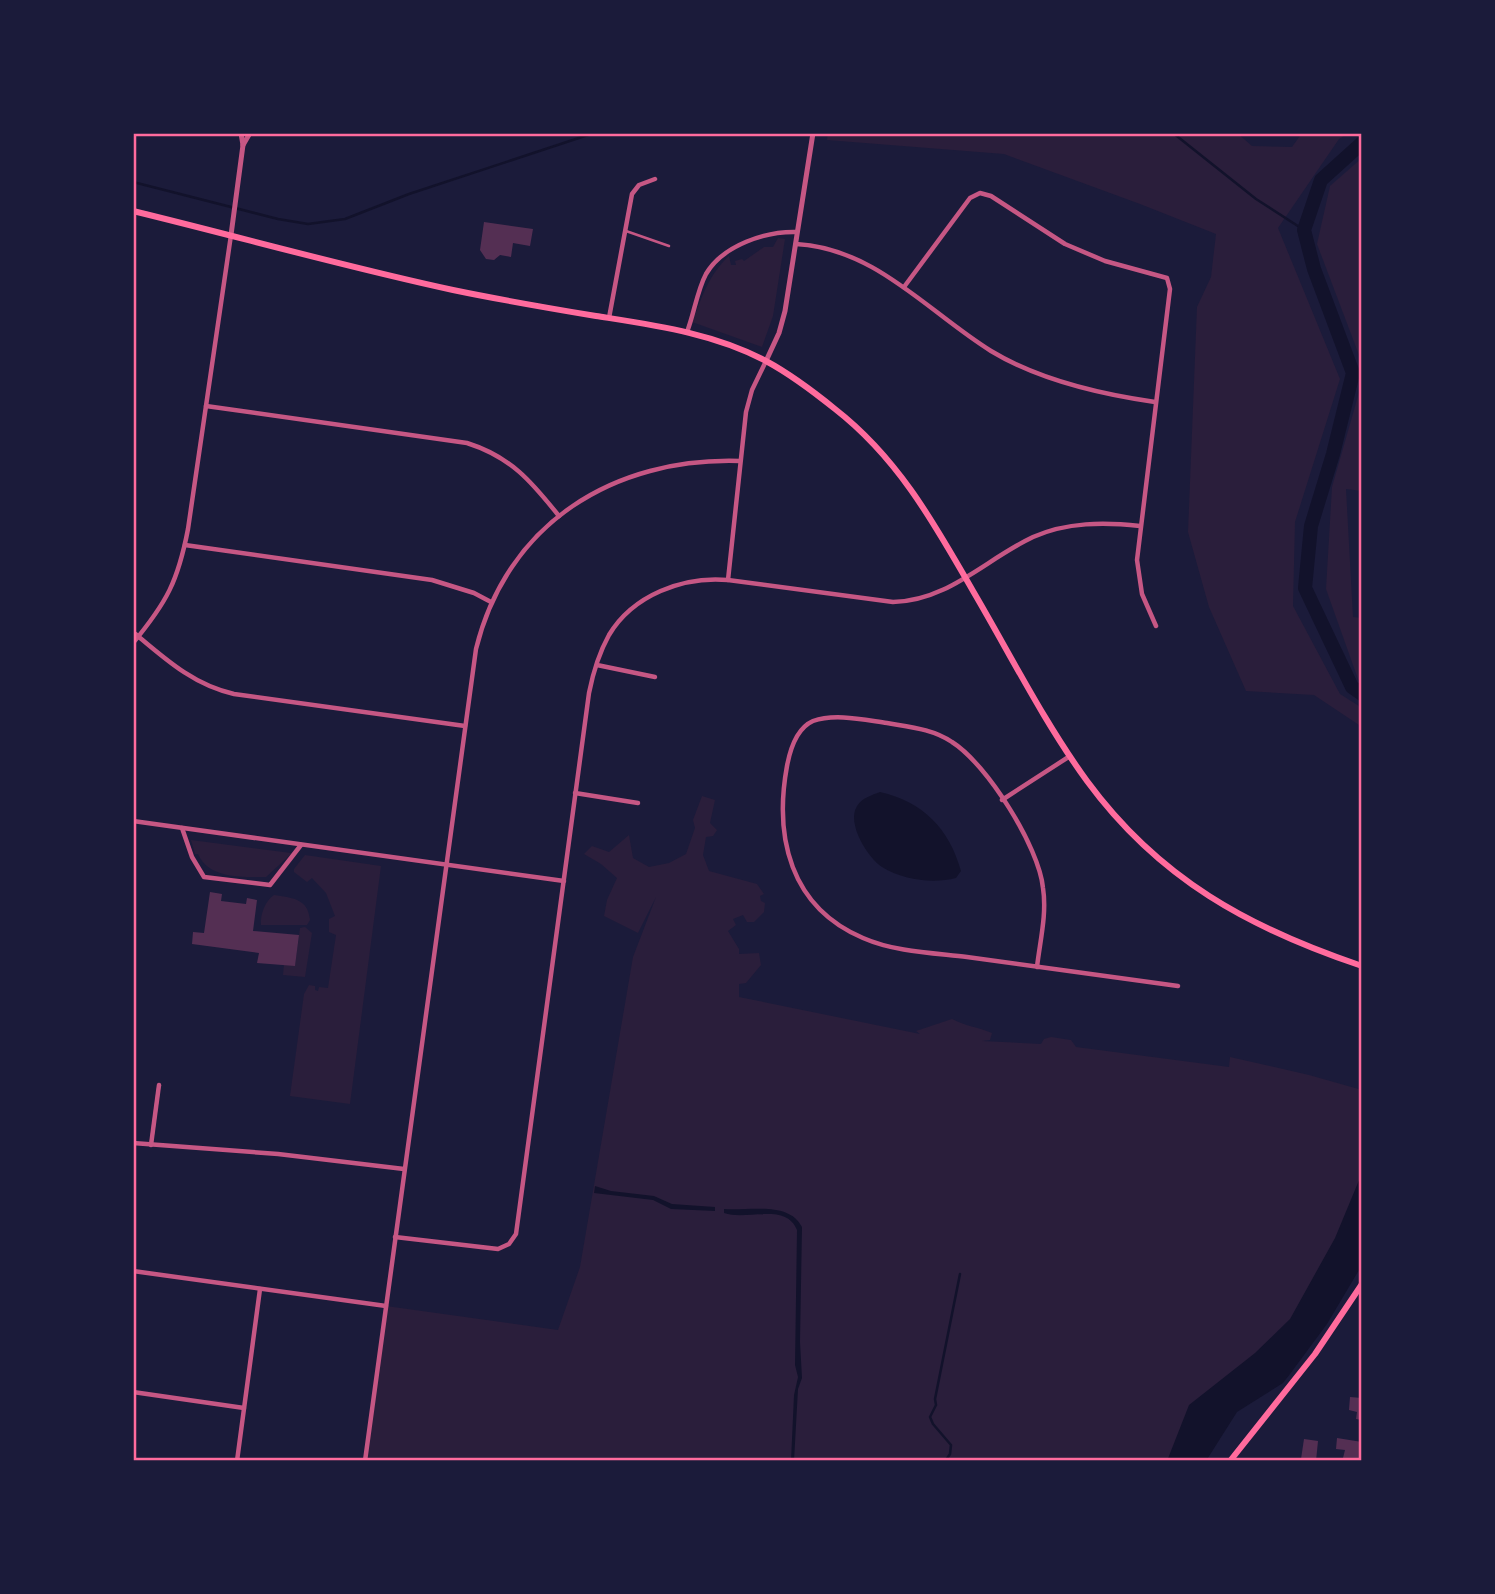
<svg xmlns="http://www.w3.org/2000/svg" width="1495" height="1594" viewBox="0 0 1495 1594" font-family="Figtree,sans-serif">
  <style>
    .green { fill: #2a1e3b }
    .water { fill: #12122b }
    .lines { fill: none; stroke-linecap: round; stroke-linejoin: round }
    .stream { stroke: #12122b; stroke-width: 2.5 }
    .river { stroke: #12122b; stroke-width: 14 }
    .building { fill: #542f53 }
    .service { stroke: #c65784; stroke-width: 2.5 }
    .minor { stroke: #c65784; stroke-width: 4.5 }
    .tertiary { stroke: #c65784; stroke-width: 5 }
    .secondary { stroke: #ff6b9d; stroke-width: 6 }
    .neatline { fill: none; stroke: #ff6b9d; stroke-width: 2.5 }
  </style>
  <rect width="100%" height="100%" fill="#1b1b3a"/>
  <!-- green -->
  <g class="green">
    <path d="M828,133H1237L1252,146L1292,147L1302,133H1349L1339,139L1278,228L1340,379L1295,522L1293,606L1340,694L1362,708V727L1314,695L1246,691L1209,607L1188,532L1197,307L1211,277L1216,234L1140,204L1004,154L827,140Z"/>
    <path d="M1362,158V363L1317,244L1330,186Z"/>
    <path d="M778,238L785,239L773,316L762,347L692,322C702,297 709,274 729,256L731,265H736L735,261L742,259L744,261L764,247H773Z"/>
    <path d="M1362,382V491L1346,489L1353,617L1362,618V682L1358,679L1326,589L1332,487Z"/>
    <path d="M702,796L715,800L710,823L717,830L713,836L706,837L703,855L709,871L757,884L764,894L760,896L761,901L765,903L764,912L754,922H747L743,915L733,919L736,925L728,931L739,949V954L759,953L761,965L746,983L739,984V997L920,1034L916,1031L952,1019C965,1026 978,1027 992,1033L990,1040L982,1041L1041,1044L1044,1039L1051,1037L1071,1040L1076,1047L1229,1067L1230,1057L1309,1075L1362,1090V1213L1295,1341L1188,1461H365L386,1306L558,1330L580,1267L633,957L656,897L638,933L604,916L607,900L617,878L601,864L584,854L592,846L609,852L629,835L633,858L649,867L669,863L686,854L695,828L693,820Z"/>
    <path d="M191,840L291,853L290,855L266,877C242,877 209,879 198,854H195Z"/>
    <path d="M305,855L381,866L350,1104L290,1096L304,994L309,985L315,986V990L318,991L319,987L328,988L336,935L329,932V919L335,916L326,893L312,878L307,882L294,872V869Z"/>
    <path d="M274,895C292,898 308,898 310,920L307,925H261C260,915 265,901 274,895Z"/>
    <path d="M305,927L312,933L305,977L283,975L284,964L295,965L300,928Z"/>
  </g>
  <!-- water -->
  <g class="water">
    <path d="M880,792C923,802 949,828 961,871L956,878C933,884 903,880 882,867C868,858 846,823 857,806C862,798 872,795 880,792Z"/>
    <path d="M1362,1173V1265L1327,1324L1290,1374L1283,1383L1237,1412L1206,1461H1167L1189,1405L1255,1353L1290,1319L1335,1238Z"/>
    <path d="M595,1186L611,1191L654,1196L672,1204L715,1207V1211L671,1209L653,1200L594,1193Z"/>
    <path d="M724,1209C749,1211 789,1201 802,1227L800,1342L802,1378L798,1389L794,1461H791L794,1395L798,1377L795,1365L797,1230C786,1202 747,1221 724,1213Z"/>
  </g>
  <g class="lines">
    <!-- stream -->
    <g class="stream">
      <path d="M1173,133L1256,199L1304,230"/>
      <path d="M133,182L278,219L308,224L345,219L409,194L594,133"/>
      <path d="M946,1460L950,1454L951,1445L933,1424L930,1417L936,1405L935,1399L960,1274"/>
    </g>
    <!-- river -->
    <path class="river" d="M1362,143L1321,180L1304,230L1314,269L1353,373L1333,454L1311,526L1305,588L1352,687L1362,694"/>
  </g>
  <!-- building -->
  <g class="building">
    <path d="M484,222L533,229L530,246L513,243L511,257L500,255L494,260L486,259L480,250Z"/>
    <path d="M210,892L222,894L221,901L246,904L247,898L257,900L253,931L299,935L295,966L257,963L259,953L192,944L193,932L204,933Z"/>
    <path d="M1350,1397L1362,1398V1420L1356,1419L1357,1412L1349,1410Z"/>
    <path d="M1337,1438L1362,1442V1458H1358L1357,1460L1343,1458L1345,1450L1336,1449Z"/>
    <path d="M1304,1439L1318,1441L1316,1461H1304L1301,1459Z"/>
  </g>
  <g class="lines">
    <!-- service -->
    <path class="service" d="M626,231L669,246"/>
    <!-- minor -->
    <g class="minor">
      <path d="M796,244C875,248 928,312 991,351C1039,380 1099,394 1155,402"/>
      <path d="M904,287L970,198L980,193L991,196L1065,244L1105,261L1167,278L1170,289L1137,560L1142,594L1156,626"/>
      <path d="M609,318L632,194L639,185L655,179"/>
      <path d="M687,332C694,314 697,291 706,274C723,245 766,231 797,232"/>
      <path d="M206,406L467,443C511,457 531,481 559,516"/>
      <path d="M185,545L432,580L474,593L491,602"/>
      <path d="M728,580L746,412L752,390L766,361"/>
      <path d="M133,632C164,658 193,685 234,694L465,726"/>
      <path d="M133,643C167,602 178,581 188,529L231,235"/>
      <path d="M597,665L655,677"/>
      <path d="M575,793L638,803"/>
      <path d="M1002,800L1070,756"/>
      <path d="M133,821L564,881"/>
      <path d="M182,828L192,857L204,877L270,885L301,845"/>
      <path d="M1037,967C1040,941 1047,914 1043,888C1039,847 987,764 952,742C933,729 910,727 887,723C865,720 835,713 813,721C797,728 790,750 787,766C774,837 790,907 863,938C895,952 933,953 967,957C1037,967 1108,976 1178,986"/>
      <path d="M133,1143L278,1154L404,1169"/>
      <path d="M151,1145L159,1085"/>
      <path d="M395,1237L498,1249L509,1244L516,1234L589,693C593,673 599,653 609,635C633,595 683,576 728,580L893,602C948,601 986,559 1033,537C1067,522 1104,522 1140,526"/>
      <path d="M133,1271L386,1306"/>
      <path d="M133,1392L244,1408"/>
      <path d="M237,1461L260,1289"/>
      <path d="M365,1461L476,649C507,523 614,457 740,461"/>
    </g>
    <!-- tertiary -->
    <g class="tertiary">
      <path d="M243,145L250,133"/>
      <path d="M231,235L243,145L241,133"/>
      <path d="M766,361L779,333L785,311L813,133"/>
    </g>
    <!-- secondary -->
    <g class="secondary">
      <path d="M133,211C240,237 346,267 453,290C501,300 548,308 596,316C653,325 714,333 766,361C790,374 814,392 835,409C898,458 934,523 973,591C1010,654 1044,722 1087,781C1159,879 1249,928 1362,966"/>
      <path d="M1230,1461L1315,1354L1362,1284"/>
    </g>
  </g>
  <!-- border -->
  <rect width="1495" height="1594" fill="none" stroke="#1b1b3a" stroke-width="270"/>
  <rect x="135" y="135" width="1225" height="1324" class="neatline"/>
</svg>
